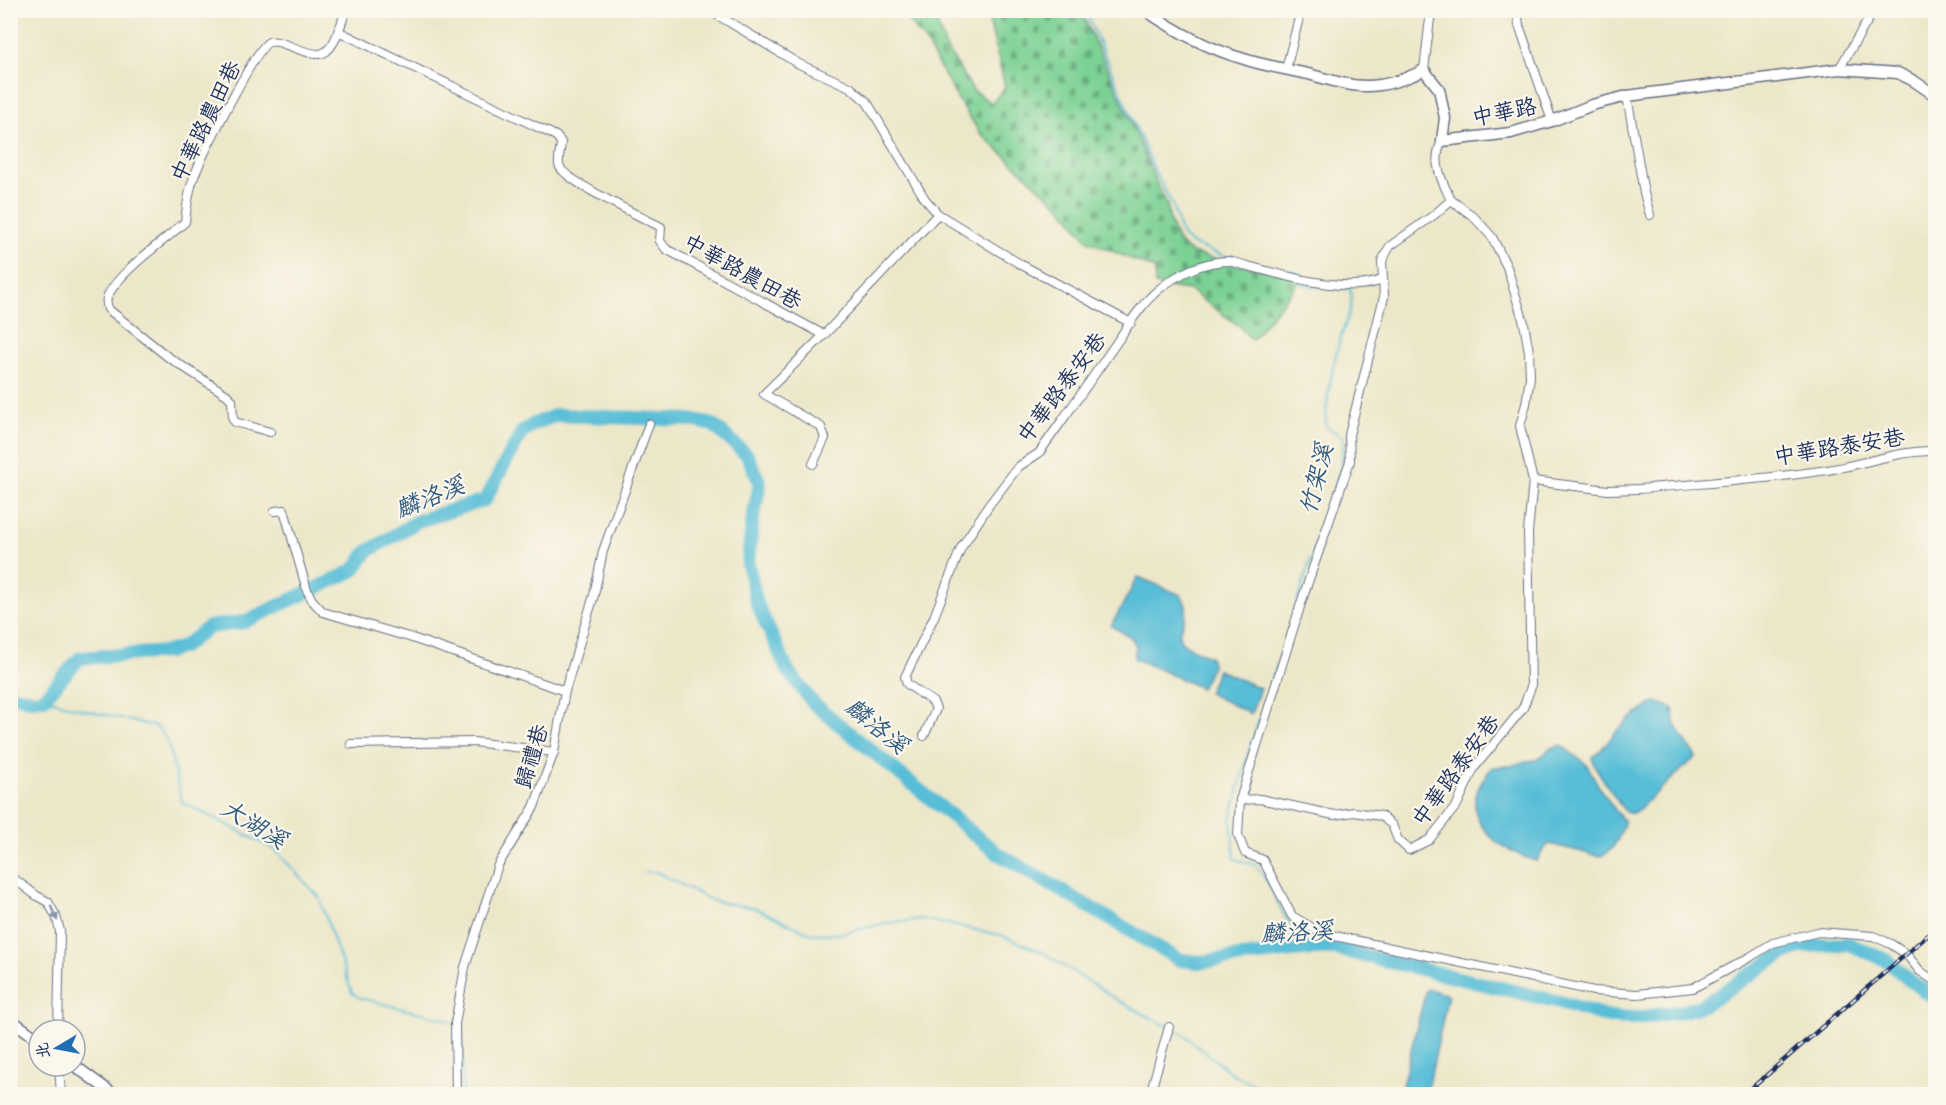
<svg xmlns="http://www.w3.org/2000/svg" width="1946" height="1105" viewBox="0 0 1946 1105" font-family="'Comic Neue','LXGW WenKai TC',sans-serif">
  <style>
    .cemetery { fill: url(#cemetery-stones); stroke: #4c8079; stroke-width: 1.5 }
    .water { fill: #59bed7; stroke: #3a769a; stroke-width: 1.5 }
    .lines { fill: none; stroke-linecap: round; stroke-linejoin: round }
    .stream { stroke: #59bed7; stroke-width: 2 }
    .river { stroke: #59bed7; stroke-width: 14 }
    .minor-casing { stroke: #646f83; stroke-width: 10 }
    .tertiary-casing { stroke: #646f83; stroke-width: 13 }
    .minor { stroke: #fff; stroke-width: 8 }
    .tertiary { stroke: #fff; stroke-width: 10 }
    .rail-casing { stroke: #1b2f5e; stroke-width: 4.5 }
    .rail { stroke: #fbf7ec; stroke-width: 2; stroke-dasharray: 7; stroke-linecap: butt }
    .oneway { fill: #8d97ae }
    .labels { text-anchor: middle; stroke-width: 4.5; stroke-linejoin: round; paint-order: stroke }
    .street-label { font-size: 22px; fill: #1b2f5e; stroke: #fbf7ec }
    .water-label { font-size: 24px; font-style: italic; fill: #2e5a82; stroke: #fbf7ec }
  </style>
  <defs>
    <pattern id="cemetery-stones" width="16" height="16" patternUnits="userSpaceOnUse" patternTransform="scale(1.5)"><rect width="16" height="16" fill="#7cd194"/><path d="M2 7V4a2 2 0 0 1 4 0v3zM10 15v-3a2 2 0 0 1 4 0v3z" fill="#65aa7c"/></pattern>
  </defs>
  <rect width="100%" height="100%" fill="#fbf7ec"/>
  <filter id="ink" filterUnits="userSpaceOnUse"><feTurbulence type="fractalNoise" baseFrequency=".0167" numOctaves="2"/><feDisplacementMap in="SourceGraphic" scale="12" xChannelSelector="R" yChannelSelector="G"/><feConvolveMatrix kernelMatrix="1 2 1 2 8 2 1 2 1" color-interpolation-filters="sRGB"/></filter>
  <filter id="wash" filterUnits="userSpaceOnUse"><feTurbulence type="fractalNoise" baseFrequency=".008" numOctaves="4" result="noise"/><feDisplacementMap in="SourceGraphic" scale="24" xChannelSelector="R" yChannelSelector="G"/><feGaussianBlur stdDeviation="1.35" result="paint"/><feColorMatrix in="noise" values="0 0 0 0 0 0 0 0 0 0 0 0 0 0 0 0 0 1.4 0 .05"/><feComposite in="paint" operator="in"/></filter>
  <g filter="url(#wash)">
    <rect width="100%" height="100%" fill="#ede7c9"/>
    <!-- cemetery -->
    <path class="cemetery" d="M900,11H927L935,19L947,50L973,90L992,103L1005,87L987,11H1081L1130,119L1156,182L1167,204L1170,221L1178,242L1192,253L1233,264L1304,276L1252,340L1239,326L1189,290L1155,285V269L1088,241L1065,211L980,133L957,98L925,41Z"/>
    <!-- water -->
    <g class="water">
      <path d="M1138,577L1181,595C1184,601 1188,607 1186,613C1185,624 1172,636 1185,644C1193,650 1203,653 1211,657L1212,666L1201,688L1134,658L1136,646L1131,637L1111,626Z"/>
      <path d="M1218,670L1260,688L1251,714L1208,693Z"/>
      <path d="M1656,702L1673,708L1676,727L1696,757L1639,809C1635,812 1631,815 1626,812C1623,811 1594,766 1593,762C1593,761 1593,759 1593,757C1604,749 1610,737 1620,728C1631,717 1643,709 1656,702Z"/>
      <path d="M1561,745L1587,765L1602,792L1624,822C1623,830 1615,847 1608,852C1604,856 1598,856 1594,855L1550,844L1545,847L1536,861C1490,847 1451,812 1493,767L1511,766L1526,761L1537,760L1551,748Z"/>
      <path d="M1429,989L1448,995L1427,1094H1400L1426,990Z"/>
    </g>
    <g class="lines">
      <!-- stream -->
      <g class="stream">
        <path d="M1085,10L1157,176L1172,204L1182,236L1192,244L1228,258"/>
        <path d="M1242,261L1300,273L1301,277"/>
        <path d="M1302,283L1306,285L1350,289C1356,307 1343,326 1339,343C1332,370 1325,400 1326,427L1344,437L1341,466L1247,757L1231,819L1235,859L1256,865L1269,885L1285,917L1295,928L1331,948"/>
        <path d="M44,698L76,708L157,727L165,737L168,744L182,802L274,849L319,897L352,993L360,998L448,1020L453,1023"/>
        <path d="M646,872H656L713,901L755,908L812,934H839L886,923L922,919L1001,935L1044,953L1119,1001L1167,1026"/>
        <path d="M458,1027L462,1029L463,1094"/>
        <path d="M1172,1028L1183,1034L1230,1072L1271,1094"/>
      </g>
      <!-- river -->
      <path class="river" d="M10,695L34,700L44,698L80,658L167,652L183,647L209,627L244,622L344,575L354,570L367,552L418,521L485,500L522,432L534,424L557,415L691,420L713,425L747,455L760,483L752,524L748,564L757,604L788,671L814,704L997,853L1180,960L1199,962L1293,951L1331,948L1560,1002L1609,1017L1637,1018L1684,1011L1703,1005L1784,953L1802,946L1849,944L1888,961L1909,980L1936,999"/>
    </g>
  </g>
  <g filter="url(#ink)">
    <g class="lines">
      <defs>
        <g id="minor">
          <path d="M709,10L799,64L850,87L867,102L925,199L938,214L1020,264L1131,323"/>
          <path d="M1517,10L1519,25L1552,121"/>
          <path d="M338,31L556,136L561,142C561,148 558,158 559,165C562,180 644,218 661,227L660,241L666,249L824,335"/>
          <path d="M1286,69L1301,10"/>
          <path d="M1839,69L1874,10"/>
          <path d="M1424,70L1431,10"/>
          <path d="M1627,96L1644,193L1650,215"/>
          <path d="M1442,141C1431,162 1442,181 1451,200L1434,215L1390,246L1382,261L1384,297L1349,435L1350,461L1304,594L1240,800L1238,835L1245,853L1263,860L1292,916L1321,933L1594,991L1637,994L1693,988L1750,957L1773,943L1818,932L1873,936L1891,944L1906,954L1920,971L1936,982"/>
          <path d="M1451,200L1473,216L1492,237L1507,267L1524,323L1529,352L1530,377L1526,404L1520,426L1533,481"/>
          <path d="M270,432L235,422L233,419L232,400L227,395L168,357L108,309C107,304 105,300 108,295C121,270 163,242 185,222C187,206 188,192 194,177C201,158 255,48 269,42C275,40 281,43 287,45C296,48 308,54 318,54C334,55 341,23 346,10"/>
          <path d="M813,464L825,438L821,427L764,394L824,335L938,214"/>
          <path d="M275,511L284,510L307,590L312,600L323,612L412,638L565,691"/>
          <path d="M924,736L936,709L933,702L907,684L905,677L934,617L961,548L989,505L1018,467L1039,453C1063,419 1087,386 1110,352C1125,331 1139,306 1158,290C1177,274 1204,261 1229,261C1269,271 1343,296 1382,280"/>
          <path d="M351,744L474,742L554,752"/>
          <path d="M1240,800L1260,799L1334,815L1354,812L1381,816L1392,825L1398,840L1409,850L1429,840L1457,805L1474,768L1523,708L1531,687L1528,532L1533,481L1608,490L1638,489C1701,483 1764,480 1827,470C1863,465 1898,450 1936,451"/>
          <path d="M10,876L37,896L48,902L56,916L60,931L58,1030"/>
          <path d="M59,1066L61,1094"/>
          <path d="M1783,1092V1094"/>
          <path d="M456,1094L455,1024L465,967L498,865L534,807L554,752L565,691L594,595L603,551L649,424"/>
          <path d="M1150,1094L1169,1027"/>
        </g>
        <g id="tertiary">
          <path d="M1145,10C1175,31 1209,49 1244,59C1265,66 1287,69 1308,74C1327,79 1346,86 1367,86C1387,86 1406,79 1424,70L1439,89L1445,118L1442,141L1511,133L1552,121L1592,105L1627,96L1839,69L1898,73L1914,81L1936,96"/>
          <path d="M10,1019L39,1040"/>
          <path d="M75,1066L113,1094"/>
        </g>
      </defs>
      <!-- minor casing -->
      <use href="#minor" class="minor-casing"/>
      <!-- tertiary casing -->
      <use href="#tertiary" class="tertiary-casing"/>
      <!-- minor -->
      <use href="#minor" class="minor"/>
      <!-- tertiary -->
      <use href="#tertiary" class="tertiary"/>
      <defs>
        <path id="rail" d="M1745,1094L1936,928"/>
      </defs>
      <!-- rail casing -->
      <use href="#rail" class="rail-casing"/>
      <!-- rail -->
      <use href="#rail" class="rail"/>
    </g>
    <!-- one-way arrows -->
    <defs><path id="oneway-solid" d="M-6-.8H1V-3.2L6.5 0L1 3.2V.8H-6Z" transform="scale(1.5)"/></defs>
    <use class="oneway" href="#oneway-solid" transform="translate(54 913) rotate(66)"/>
  </g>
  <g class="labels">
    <!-- street labels -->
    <g class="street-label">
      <text transform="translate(1504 111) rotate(-11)" y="8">中華路</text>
      <text transform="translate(205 121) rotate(-64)" y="8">中華路農田巷</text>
      <text transform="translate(743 271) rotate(29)" y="8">中華路農田巷</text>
      <text transform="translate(1061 387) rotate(-53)" y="8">中華路泰安巷</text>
      <text transform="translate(1839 446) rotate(-9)" y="8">中華路泰安巷</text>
      <text transform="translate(531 756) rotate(-74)" y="8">歸禮巷</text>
      <text transform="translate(1455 770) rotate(-54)" y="8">中華路泰安巷</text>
    </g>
    <!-- water labels -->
    <g class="water-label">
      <text transform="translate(1316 479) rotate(-76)" y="8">竹架溪</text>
      <text transform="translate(430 497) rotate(-22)" y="8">麟洛溪</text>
      <text transform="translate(877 726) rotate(39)" y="8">麟洛溪</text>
      <text transform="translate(254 824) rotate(31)" y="8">大湖溪</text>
      <text transform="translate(1297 932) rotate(-3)" y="8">麟洛溪</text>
    </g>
  </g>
  <!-- margin -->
  <rect width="1946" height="1105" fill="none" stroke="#fbf7ec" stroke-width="36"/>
  <!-- north arrow -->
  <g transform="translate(57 1048) rotate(260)"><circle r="28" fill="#fbf7ec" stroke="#a1a7b3" stroke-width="1.5"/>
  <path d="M0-4.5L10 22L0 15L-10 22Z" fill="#1f6fb2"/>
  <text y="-9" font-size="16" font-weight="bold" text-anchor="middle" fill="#1b2f5e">北</text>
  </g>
</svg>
